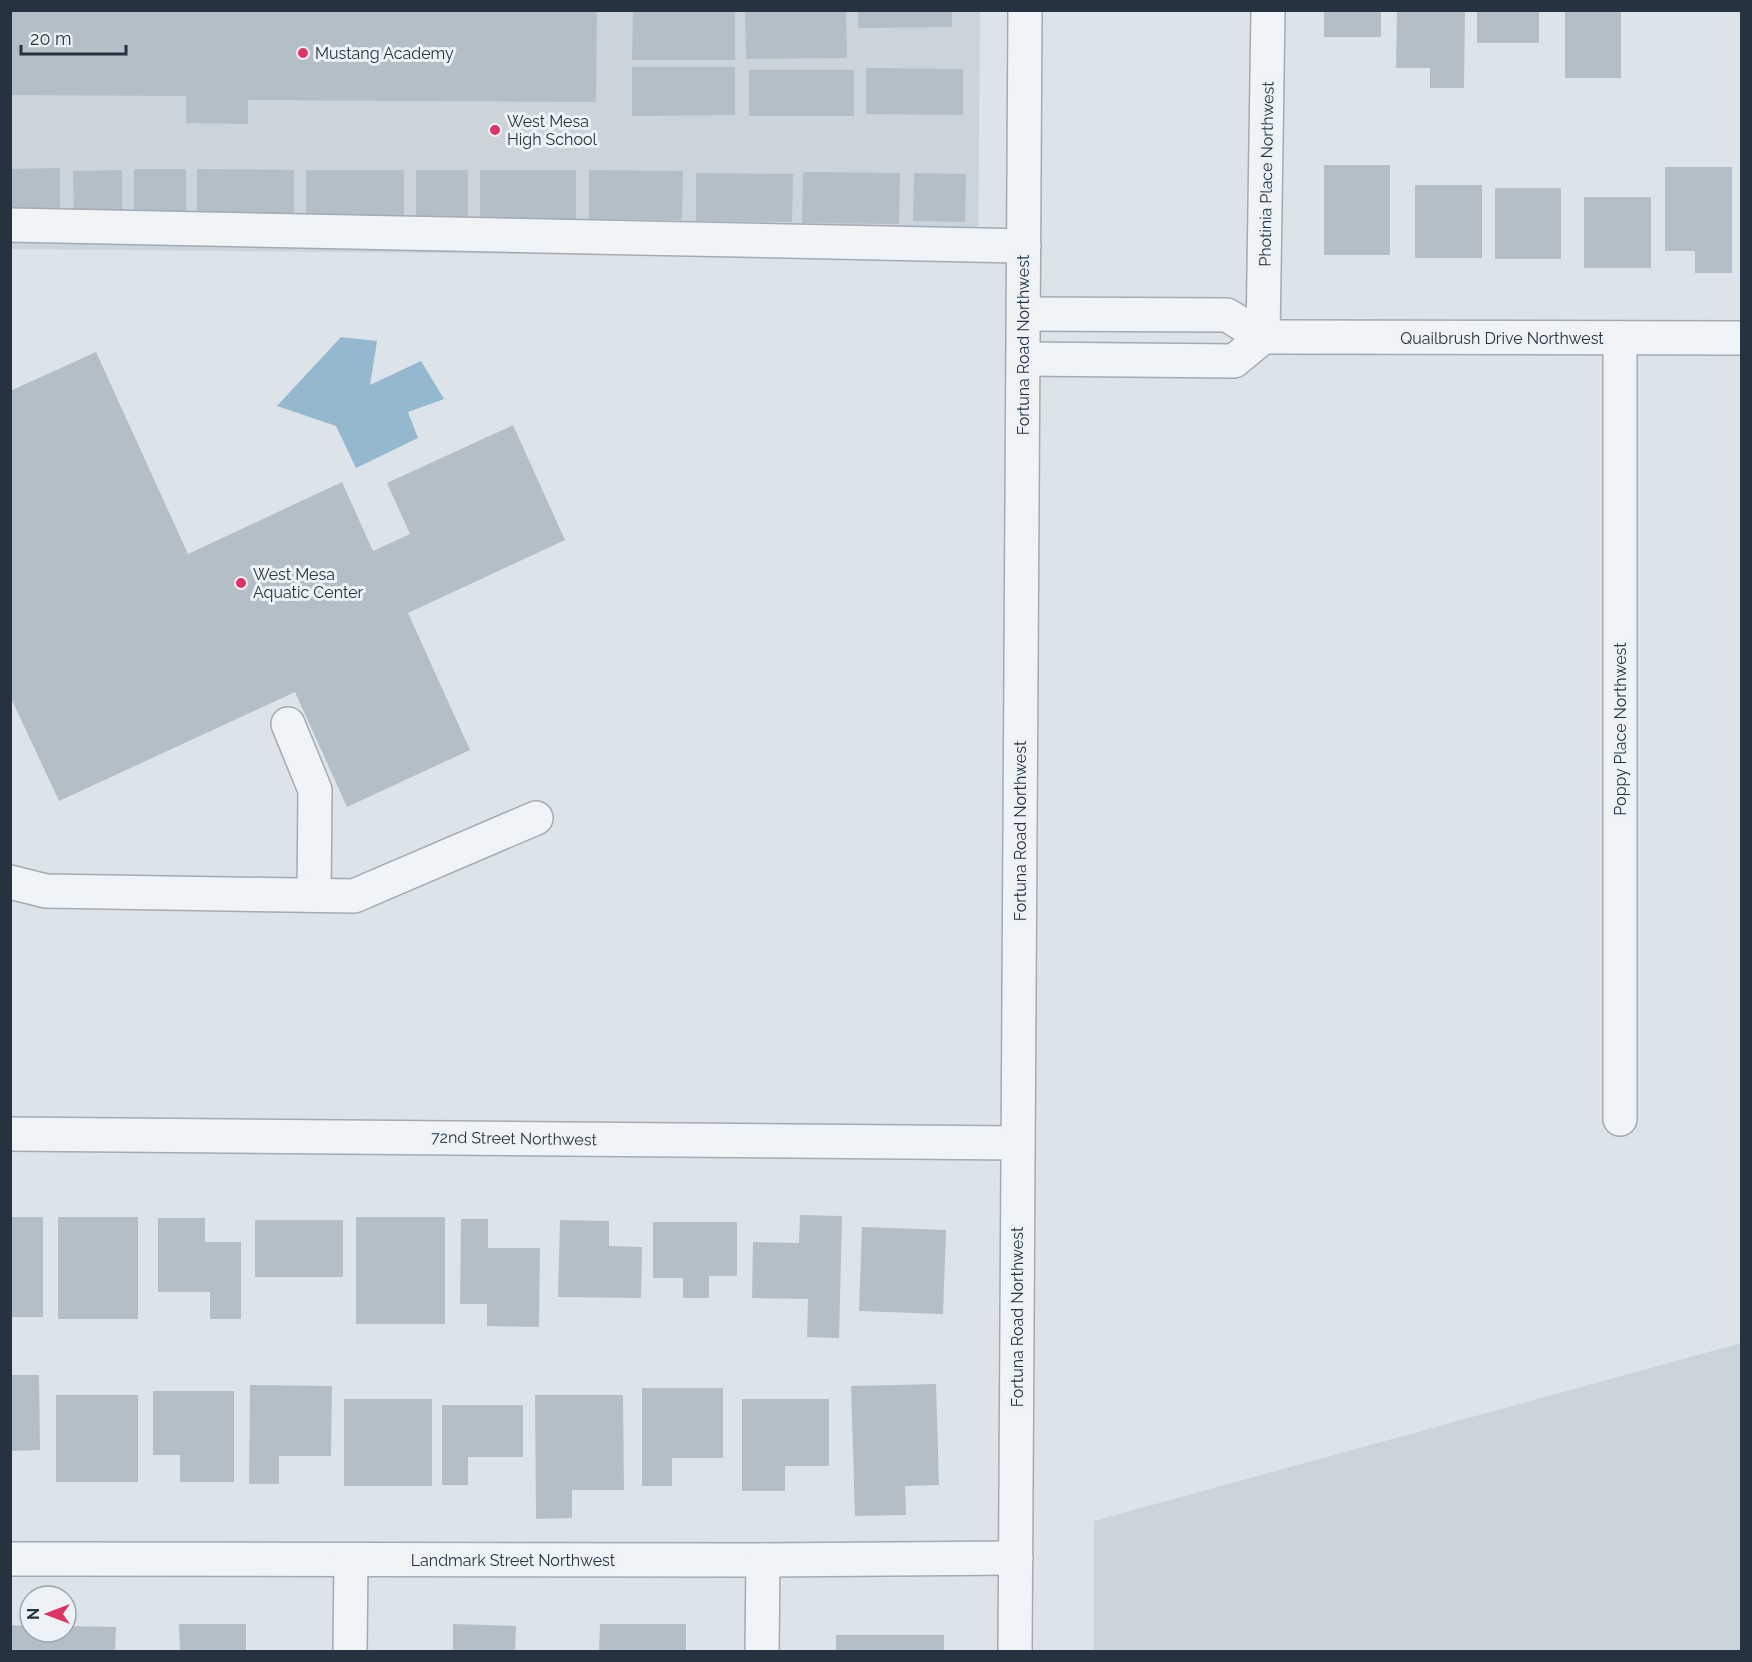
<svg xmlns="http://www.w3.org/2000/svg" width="1752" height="1662" viewBox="0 0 1752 1662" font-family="Raleway,sans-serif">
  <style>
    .built { fill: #cbd3db }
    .water { fill: #94b8cd }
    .building { fill: #b4bec6 }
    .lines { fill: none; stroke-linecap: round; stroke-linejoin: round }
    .minor-casing { stroke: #a2abb3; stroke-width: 36 }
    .minor { stroke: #f1f4f7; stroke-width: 33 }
    .poi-dot { fill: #dd3465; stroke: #edf2f6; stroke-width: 2 }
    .labels { text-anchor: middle; stroke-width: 6; stroke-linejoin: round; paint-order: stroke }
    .poi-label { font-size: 16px; fill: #253341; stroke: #edf2f6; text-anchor: start }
    .street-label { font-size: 16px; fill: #253341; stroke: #edf2f6 }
  </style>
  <rect width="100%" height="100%" fill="#dde4e9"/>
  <!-- built -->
  <g class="built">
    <path d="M11,11H980L978,258L11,249Z"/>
    <path d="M1741,1343V1651H1094V1521Z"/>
  </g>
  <!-- water -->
  <path class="water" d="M341,337L377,341L370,385L421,361L444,399L408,412L418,438L356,468L336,426L277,406Z"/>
  <!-- building -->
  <g class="building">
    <path d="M10,10H597L596,102L248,100V124L186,123V96L10,95Z"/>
    <path d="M846,10L847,58L746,59L745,11Z"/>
    <path d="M858,10H952V27L858,28Z"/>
    <rect x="1324" y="10" width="57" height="27"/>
    <path d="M1397,10H1465L1464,88H1430V68H1396Z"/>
    <rect x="1477" y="10" width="62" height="33"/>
    <rect x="1565" y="10" width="56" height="68"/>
    <path d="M633,11L735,12V60H632Z"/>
    <path d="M632,67H735V115L632,116Z"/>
    <path d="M866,68L963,69V115L866,114Z"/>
    <rect x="749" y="70" width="105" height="46"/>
    <rect x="1324" y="165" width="66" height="90"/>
    <path d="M1665,167H1732V273H1695V251H1665Z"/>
    <path d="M60,168V217L10,218V169Z"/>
    <rect x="134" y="169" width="52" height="48"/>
    <path d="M197,169L294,170V217H197Z"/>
    <path d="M122,170V218L74,219L73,171Z"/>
    <rect x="306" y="170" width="98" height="48"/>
    <rect x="416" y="170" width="52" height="49"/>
    <rect x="480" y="170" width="96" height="49"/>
    <path d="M589,170L683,171L682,220L589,219Z"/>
    <path d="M803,172L900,173L899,224L802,223Z"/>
    <path d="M696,173L793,174L792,222L696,221Z"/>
    <path d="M914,173L966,174L965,222L913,221Z"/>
    <rect x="1415" y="185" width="67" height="73"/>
    <rect x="1495" y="188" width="66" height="71"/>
    <rect x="1584" y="197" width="67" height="71"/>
    <path d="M96,352L188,554L342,482L373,551L410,534L387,483L513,425L565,540L408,613L470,750L347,807L295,692L59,801L10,696V391Z"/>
    <path d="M800,1215L842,1216L839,1338L807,1337L808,1299L752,1298L753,1242L799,1243Z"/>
    <rect x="10" y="1217" width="33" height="100"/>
    <rect x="58" y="1217" width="80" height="102"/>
    <rect x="356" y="1217" width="89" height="107"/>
    <path d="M158,1218H205V1242H241V1319H210V1292H158Z"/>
    <path d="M461,1219H488V1248H540L539,1327L487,1326V1304H460Z"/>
    <rect x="255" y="1220" width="88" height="57"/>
    <path d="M560,1220L609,1221V1246L642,1247L641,1298L558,1297Z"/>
    <path d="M653,1222H737V1276H709V1298H683V1278H653Z"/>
    <path d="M862,1227L946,1230L943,1314L859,1311Z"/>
    <path d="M10,1375H39L40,1450L10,1451Z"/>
    <path d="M936,1384L939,1485L905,1486L906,1515L855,1516L851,1386Z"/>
    <path d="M250,1385L332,1386L331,1456H279V1484H249Z"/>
    <path d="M642,1388H723V1458H672V1486H642Z"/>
    <path d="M153,1391H234V1482H180V1455H153Z"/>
    <rect x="56" y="1395" width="82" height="87"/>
    <path d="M535,1395H623L624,1490H572V1518L536,1519Z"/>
    <rect x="344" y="1399" width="88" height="87"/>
    <path d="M742,1399H829V1466H785V1491H742Z"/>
    <path d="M442,1405H523V1457H468V1485H442Z"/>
    <path d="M179,1624H246V1652H180Z"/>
    <path d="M453,1624L516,1626L515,1652H453Z"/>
    <path d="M600,1624H686V1652H599Z"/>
    <path d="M10,1625L30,1626V1632H66V1626L116,1627L115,1652H10Z"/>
    <rect x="836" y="1635" width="108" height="17"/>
  </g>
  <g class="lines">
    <defs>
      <g id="minor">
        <path d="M10,225L1024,246"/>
        <path d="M1024,314L1227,315L1263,337L1742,338"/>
        <path d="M1263,337L1268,10"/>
        <path d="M1620,338V1119"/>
        <path d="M1024,359L1234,361L1263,337"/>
        <path d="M288,724L315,790L314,895"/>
        <path d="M10,882L46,891L354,896L536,818"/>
        <path d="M10,1134L1018,1143"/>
        <path d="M10,1559L763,1560L1016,1558"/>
        <path d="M350,1652L351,1560"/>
        <path d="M762,1652L763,1560"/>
        <path d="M1015,1652L1025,10"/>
      </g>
    </defs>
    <!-- minor casing -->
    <use href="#minor" class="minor-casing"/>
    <!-- minor -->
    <use href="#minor" class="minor"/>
  </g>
  <!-- markers -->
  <g class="poi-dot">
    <circle cx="303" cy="53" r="6"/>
    <circle cx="495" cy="130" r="6"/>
    <circle cx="241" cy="583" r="6"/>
  </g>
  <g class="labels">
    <!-- poi labels -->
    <g class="poi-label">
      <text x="315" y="59">Mustang Academy</text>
      <text x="507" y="127">West Mesa<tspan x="507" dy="18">High School</tspan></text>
      <text x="253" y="580">West Mesa<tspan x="253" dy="18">Aquatic Center</tspan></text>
    </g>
    <!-- street labels -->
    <g class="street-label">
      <text transform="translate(1266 174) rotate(-89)" y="6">Photinia Place Northwest</text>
      <text x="1502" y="344">Quailbrush Drive Northwest</text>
      <text transform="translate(1023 345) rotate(-90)" y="6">Fortuna Road Northwest</text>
      <text transform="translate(1620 729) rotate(-90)" y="6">Poppy Place Northwest</text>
      <text transform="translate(1020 831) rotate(-90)" y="6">Fortuna Road Northwest</text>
      <text transform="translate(514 1138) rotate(1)" y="6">72nd Street Northwest</text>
      <text transform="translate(1017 1317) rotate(-90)" y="6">Fortuna Road Northwest</text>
      <text x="513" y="1566">Landmark Street Northwest</text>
    </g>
  </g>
  <!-- border -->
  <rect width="1752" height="1662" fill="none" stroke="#253341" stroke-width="24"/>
  <!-- north arrow -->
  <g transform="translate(48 1614) rotate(270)"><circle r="28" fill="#edf2f6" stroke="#9da6ae" stroke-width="1.5"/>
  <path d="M0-4.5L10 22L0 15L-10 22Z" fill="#dd3465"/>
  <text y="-9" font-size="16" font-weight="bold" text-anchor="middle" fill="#253341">N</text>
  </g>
  <!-- scale -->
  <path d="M21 45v9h105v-9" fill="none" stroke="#253341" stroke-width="3"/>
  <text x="30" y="45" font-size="18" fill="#253341" stroke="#edf2f6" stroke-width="4.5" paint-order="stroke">20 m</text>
</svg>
